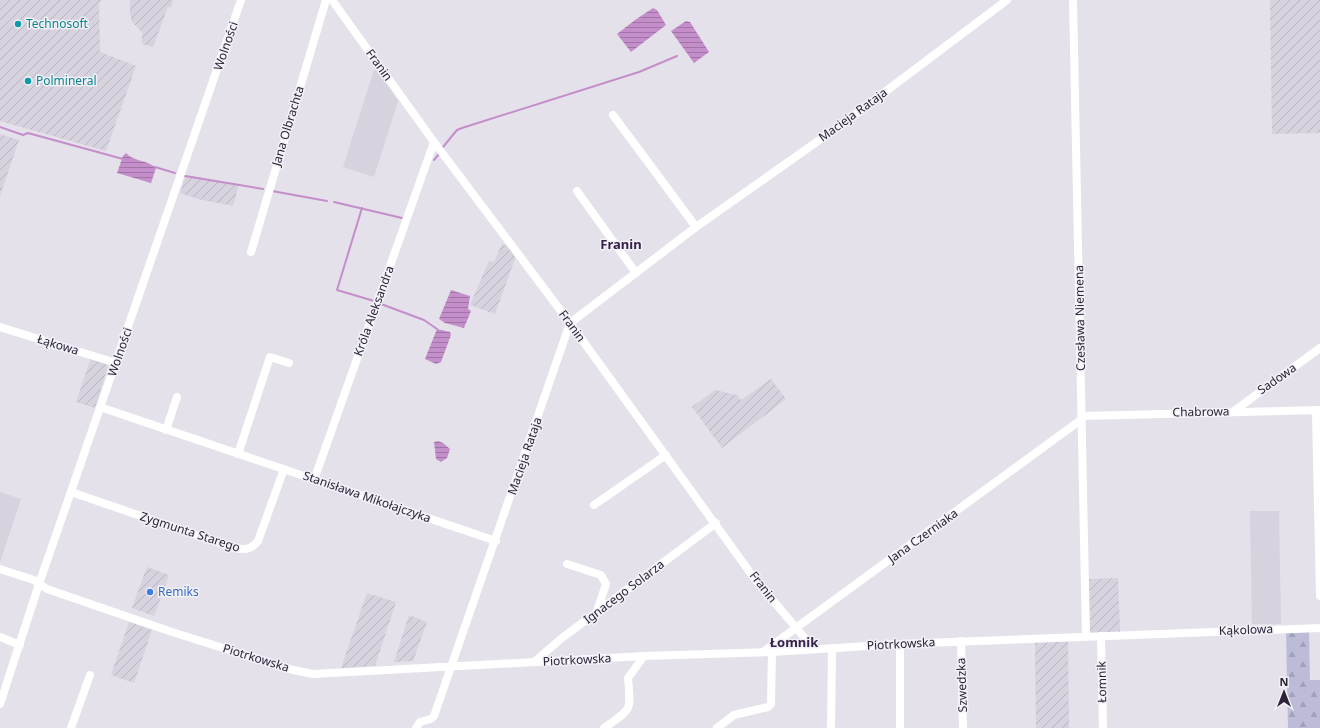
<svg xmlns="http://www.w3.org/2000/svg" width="1320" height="728" viewBox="0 0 1320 728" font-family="'Noto Sans',sans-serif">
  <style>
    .built { fill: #d6d2de }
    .industrial { fill: url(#industrial-furrows) }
    .forest { fill: url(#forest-firs) }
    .water { fill: url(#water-rules) }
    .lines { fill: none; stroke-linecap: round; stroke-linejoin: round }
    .stream { stroke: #c48eca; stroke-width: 2 }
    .minor { stroke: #fff; stroke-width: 8 }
    .culture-dot { fill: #0f9aa8; stroke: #f2f1f7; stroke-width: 1.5 }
    .shop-dot { fill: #3f7fe0; stroke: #f2f1f7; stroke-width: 1.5 }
    .labels { text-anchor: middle; stroke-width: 3; stroke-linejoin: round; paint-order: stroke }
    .culture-label { font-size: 12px; fill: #0d838f; stroke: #f2f1f7; text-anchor: start }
    .street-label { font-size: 12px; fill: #2d2339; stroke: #f2f1f7 }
    .shop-label { font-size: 12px; fill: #366cbe; stroke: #f2f1f7; text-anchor: start }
    .neighbourhood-label { font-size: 13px; font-weight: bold; fill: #352149; stroke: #f2f1f7 }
  </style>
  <defs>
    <pattern id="industrial-furrows" width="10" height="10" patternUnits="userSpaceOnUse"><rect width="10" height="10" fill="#d6d2de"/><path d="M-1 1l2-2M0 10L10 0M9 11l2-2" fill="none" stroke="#b8b4bf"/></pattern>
    <pattern id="forest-firs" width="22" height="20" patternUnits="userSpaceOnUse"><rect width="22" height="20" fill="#bcbcd9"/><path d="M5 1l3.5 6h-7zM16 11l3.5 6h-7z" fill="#a2a1bb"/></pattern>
    <pattern id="water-rules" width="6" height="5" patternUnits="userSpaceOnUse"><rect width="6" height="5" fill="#c48eca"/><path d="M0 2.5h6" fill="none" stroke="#a074a5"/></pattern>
  </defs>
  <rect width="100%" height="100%" fill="#e4e1ea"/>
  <!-- built -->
  <g class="built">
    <path d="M374,70H377L398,101L374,177L343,167Z"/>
    <path d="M0,492L21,499L0,562Z"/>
    <path d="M1250,511H1279L1281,624H1252Z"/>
  </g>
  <!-- industrial -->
  <g class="industrial">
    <path d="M0,0H102L99,3L100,52L136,66L106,151L0,121Z"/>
    <path d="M130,0H173L171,8L168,7L153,47L142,44V32L132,22L130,13Z"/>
    <path d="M1270,0H1320V133L1272,134Z"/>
    <path d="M0,134L19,140L0,196Z"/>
    <path d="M186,175L239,184L233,206L198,199L180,193Z"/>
    <path d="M502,244L509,247L516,256L495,314L470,305L489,261L494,262Z"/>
    <path d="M91,358L106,363L108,367L95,408L76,402Z"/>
    <path d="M771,379L786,399L722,448L692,407L715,390L737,395L741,400Z"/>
    <path d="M147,567L169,575L154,616L132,608Z"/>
    <path d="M1118,578L1120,632L1090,633L1089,579Z"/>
    <path d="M367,593L396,602L375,666L341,668Z"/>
    <path d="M409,615L427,622L413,661L394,662Z"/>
    <path d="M129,622L152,630L134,683L111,675Z"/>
    <path d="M1068,640L1069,728H1036L1035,641Z"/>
  </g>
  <!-- forest -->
  <path class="forest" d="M1286,631H1309L1310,680H1320V728H1288Z"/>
  <!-- water -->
  <g class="water">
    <path d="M653,8L657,10L666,25L631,52L617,34L635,20Z"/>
    <path d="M686,21L690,22L709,52L694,63L671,31Z"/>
    <path d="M126,153C134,162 148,160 156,168L151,183L117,173L123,156Z"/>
    <path d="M451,290L470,296L468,309L471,311L464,328L445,323L439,319Z"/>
    <path d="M437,329L450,332L451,335L441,362L436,364L425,359Z"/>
    <path d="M438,441L443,443L450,449L447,458L441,462L436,459L434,442Z"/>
  </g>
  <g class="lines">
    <!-- stream -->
    <g class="stream">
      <path d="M0,127L23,135L28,133L123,159"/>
      <path d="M443,147L457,130L462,128L639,72L677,56"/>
      <path d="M434,160L439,154"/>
      <path d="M155,167L175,173"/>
      <path d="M185,176L263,189"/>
      <path d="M272,191L327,201"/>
      <path d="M334,202L402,218"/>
      <path d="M362,208L337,290L374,301"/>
      <path d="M381,304L424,320L437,329"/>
    </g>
    <!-- minor -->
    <g class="minor">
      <path d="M332,0L434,142L570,323L754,578L814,649"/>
      <path d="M1073,0L1086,636"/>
      <path d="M613,115L696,227"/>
      <path d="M577,191L636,273"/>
      <path d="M251,252L326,0"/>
      <path d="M0,327L116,363"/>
      <path d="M100,407L496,541"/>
      <path d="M1313,410L1316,414L1320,596"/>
      <path d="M1234,411L1320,348"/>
      <path d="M1082,416L1320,410"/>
      <path d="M166,430L177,397"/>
      <path d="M238,454L270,357L289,363"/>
      <path d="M314,480L434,142"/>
      <path d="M71,492L234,548C245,550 251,550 258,541L284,469"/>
      <path d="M594,505L666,455"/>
      <path d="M567,564L601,575L606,584L596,614"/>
      <path d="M0,569L34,580L47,589L172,632L293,670L313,674L644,656L772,652L900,644L1320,628"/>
      <path d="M1101,636L1103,728"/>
      <path d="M0,637L20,645"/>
      <path d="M961,641L963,728"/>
      <path d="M900,644V728"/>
      <path d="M763,652L1082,419"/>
      <path d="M534,662L562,638L716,523"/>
      <path d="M0,704L39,584L241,0"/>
      <path d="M71,728L90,675"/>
      <path d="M416,728L420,722L431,719L434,716L570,323L696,227L845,122L1007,0"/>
      <path d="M604,728C632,708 631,713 628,678L644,656"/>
      <path d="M717,728L734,715L768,707L771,704L772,652"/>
      <path d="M831,728L832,648"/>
    </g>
  </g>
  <!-- markers -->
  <g class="culture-dot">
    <circle cx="18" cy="24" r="4"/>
    <circle cx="28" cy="81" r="4"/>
  </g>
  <circle class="shop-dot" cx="150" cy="592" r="4"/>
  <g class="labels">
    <!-- culture labels -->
    <g class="culture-label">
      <text x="26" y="28">Technosoft</text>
      <text x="36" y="85">Polmineral</text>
    </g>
    <!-- street labels -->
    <g class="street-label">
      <text transform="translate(226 46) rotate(-71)" y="4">Wolności</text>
      <text transform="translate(379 65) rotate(54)" y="4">Franin</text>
      <text transform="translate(853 115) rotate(-36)" y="4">Macieja Rataja</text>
      <text transform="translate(288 126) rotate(-73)" y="4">Jana Olbrachta</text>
      <text transform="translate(374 311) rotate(-70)" y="4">Króla Aleksandra</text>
      <text transform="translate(1080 318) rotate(-91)" y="4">Czesława Niemena</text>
      <text transform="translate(572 326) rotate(54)" y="4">Franin</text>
      <text transform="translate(58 345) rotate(17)" y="4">Łąkowa</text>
      <text transform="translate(120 352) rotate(-71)" y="4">Wolności</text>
      <text transform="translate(1277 379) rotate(-35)" y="4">Sadowa</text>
      <text transform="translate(1201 412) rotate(-1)" y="4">Chabrowa</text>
      <text transform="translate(525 456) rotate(-71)" y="4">Macieja Rataja</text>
      <text transform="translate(367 497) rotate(19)" y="4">Stanisława Mikołajczyka</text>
      <text transform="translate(190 532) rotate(18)" y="4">Zygmunta Starego</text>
      <text transform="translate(923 536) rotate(-36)" y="4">Jana Czerniaka</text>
      <text transform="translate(763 587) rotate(52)" y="4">Franin</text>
      <text transform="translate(624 592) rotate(-37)" y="4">Ignacego Solarza</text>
      <text transform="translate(1246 630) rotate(-2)" y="4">Kąkolowa</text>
      <text transform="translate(901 644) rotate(-3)" y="4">Piotrkowska</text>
      <text transform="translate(256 658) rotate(17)" y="4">Piotrkowska</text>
      <text transform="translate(577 660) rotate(-3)" y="4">Piotrkowska</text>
      <text transform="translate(1102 682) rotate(-91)" y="4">Łomnik</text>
      <text transform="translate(962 685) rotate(-92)" y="4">Szwedzka</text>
    </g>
    <!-- shop labels -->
    <g class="shop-label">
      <text x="158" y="596">Remiks</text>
    </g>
    <!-- neighbourhood labels -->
    <g class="neighbourhood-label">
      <text x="621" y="249">Franin</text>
      <text x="794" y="647">Łomnik</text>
    </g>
  </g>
  <!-- north arrow -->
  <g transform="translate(1284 692)" stroke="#f2f1f7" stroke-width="3" paint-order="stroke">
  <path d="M0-3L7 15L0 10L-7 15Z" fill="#2d2339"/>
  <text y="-6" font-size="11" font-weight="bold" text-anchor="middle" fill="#2d2339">N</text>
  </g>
</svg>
